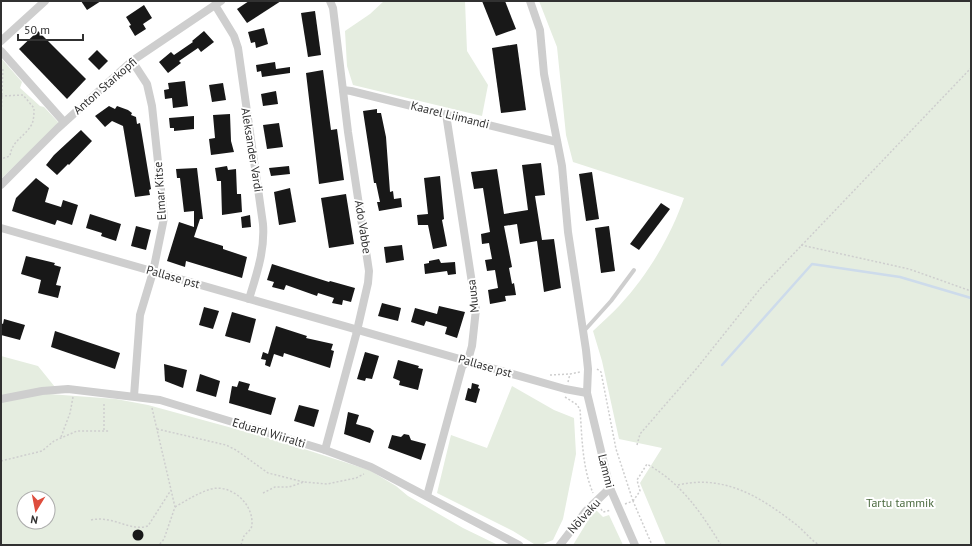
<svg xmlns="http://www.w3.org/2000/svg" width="972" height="546" viewBox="0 0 972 546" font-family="'PT Sans',sans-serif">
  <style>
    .green { fill: #e5ede0; fill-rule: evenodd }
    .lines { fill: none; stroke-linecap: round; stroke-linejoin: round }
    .stream { stroke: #cddbeb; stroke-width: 2.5 }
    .building { fill: #181818 }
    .path { stroke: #cecece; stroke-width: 1.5; stroke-dasharray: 2 2; stroke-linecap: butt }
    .service { stroke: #cecece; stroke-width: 4 }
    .minor { stroke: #cecece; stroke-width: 8 }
    .labels { text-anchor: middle; stroke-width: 4; stroke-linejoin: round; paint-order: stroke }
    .street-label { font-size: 12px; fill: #313131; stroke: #fff }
    .park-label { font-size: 12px; fill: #4c6b40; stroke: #fff }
  </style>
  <rect width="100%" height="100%" fill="#fff"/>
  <!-- green -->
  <g class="green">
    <path d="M384,1H465L467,51L488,85L482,116L353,85L347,66L345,31L370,14Z"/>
    <path d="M539,1H971V545H666L640,483L662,448L619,439L602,361L593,331C602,322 612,314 620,305C647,276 671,236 684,198L573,162L566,135L557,47Z"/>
    <path d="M1,58L22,82L20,88L40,106L44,107L59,123L1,179Z"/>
    <path d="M1,356L38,366L59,392L49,394L116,399L148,405L273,439L369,470L396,486L408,496L463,528L498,545H1ZM24,498H48V522H24Z"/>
    <path d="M512,386L554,410L574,418L576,454L563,519L553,540L543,544H534L513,531L437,493L451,435L487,448Z"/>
    <path d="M595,509L603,517L609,515L623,545H573Z"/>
  </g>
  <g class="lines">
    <!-- stream -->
    <path class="stream" d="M722,365L812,264L900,277L971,298"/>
  </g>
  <!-- building -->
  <g class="building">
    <path d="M81,1H101L87,10Z"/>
    <path d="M249,1H281L247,23L237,9Z"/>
    <path d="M482,1H505L516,29L496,36Z"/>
    <path d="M144,5L152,18L143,24L146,29L135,36L129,26L131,25L126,17Z"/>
    <path d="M315,11L321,55L308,57L301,13Z"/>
    <path d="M264,28L268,44L256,48L255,42L251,43L248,32Z"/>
    <path d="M38,31L86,79L67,99L19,49Z"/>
    <path d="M204,31L214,42L201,52L198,48L179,61L181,63L168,73L159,62L171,52L174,55L193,42L192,41Z"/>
    <path d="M517,44L526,110L501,113L492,48Z"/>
    <path d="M97,50L108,61L99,70L88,59Z"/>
    <path d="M275,62L276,69L290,67V73L262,77L261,71L257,72L256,65Z"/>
    <path d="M323,70L331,130L337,129L344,180L319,184L306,73Z"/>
    <path d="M185,81L188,106L173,108L172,98L165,99L164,90L169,89L168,83Z"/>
    <path d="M223,83L226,100L212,102L209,85Z"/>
    <path d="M276,91L278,104L263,106L261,94Z"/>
    <path d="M109,106L115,109L117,106L128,110L132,113L131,115L136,117L137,124L140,123L151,189L149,190L150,195L135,197L123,126L112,121L105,127L95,116Z"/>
    <path d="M377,109V113H381L386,137L390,192L393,191L394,199L401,198L402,207L379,211L377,202H380L376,183H374L363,111Z"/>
    <path d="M230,114L231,141L234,152L211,155L209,139L215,138L213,115Z"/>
    <path d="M194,116V129L174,131V128H170L169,118Z"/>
    <path d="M279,123L283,147L267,149L263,125Z"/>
    <path d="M81,130L92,141L69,165L68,164L57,175L46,165L54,155Z"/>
    <path d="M541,163L545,195L535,196L542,240L554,239L561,288L544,292L537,241L520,244L517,224L504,226L512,267L509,268L512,284L514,283L516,295L505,296L506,301L490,304L488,290L498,288L495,270L487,271L485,260L492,259L489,243L482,244L481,234L490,232L483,188L474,189L471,172L497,169L504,214L528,210L522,165Z"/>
    <path d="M227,166L228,170L236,169L237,194H241L242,212L222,215L221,181H217L215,168Z"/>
    <path d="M289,166L290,174L271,176L269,168Z"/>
    <path d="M197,168L203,219H200L194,237L223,246V249L247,257L242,278L186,261L185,267L167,261L179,222L194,227V211L184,212L180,178H177L176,169Z"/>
    <path d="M592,172L599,219L586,221L579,174Z"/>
    <path d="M440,176L444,219L442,220L447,246L433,249L428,225H418L417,215L428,214L424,178Z"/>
    <path d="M36,178L49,188L45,202L61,207L63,200L78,205L72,225L57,220L55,225L12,211L16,198Z"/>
    <path d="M290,188L296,222L279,225L274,192Z"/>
    <path d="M346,194L354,244L329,248L321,198Z"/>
    <path d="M661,203L670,209L639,250L630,244Z"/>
    <path d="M90,214L121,224L116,241L101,236L102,233L86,228Z"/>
    <path d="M250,215L251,227L242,228L241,217Z"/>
    <path d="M136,226L151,230L146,250L131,246Z"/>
    <path d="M609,226L615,271L601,273L595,228Z"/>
    <path d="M402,245L404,260L386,263L384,247Z"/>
    <path d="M26,256L55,263L54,265L61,267L56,285L61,286L58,298L38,293L41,280L21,274Z"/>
    <path d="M439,259L441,263L455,262L456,274L448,275L447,271L425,274L424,264L429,263V261Z"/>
    <path d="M272,264L329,282L330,281L355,288L351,302L343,300L342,305L332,303L334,298L318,293L317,296L286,285L284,290L272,287L274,282L267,280Z"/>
    <path d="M382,303L401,308L398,321L378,316Z"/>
    <path d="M439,306L465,312L457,338L445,334L447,327L426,321L424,326L411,322L415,308L437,314Z"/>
    <path d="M204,307L219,311L213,329L199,325Z"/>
    <path d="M232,312L256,319L250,343L225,336Z"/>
    <path d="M4,319L25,325L20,340L1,335V323L3,324Z"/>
    <path d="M276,326L307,336L306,338L333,344L331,350L334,351L330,368L284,353L283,357L274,354L270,367L265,365L266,360L261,359L263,352L268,354Z"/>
    <path d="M55,331L120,353L115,369L51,347Z"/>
    <path d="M365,352L379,356L372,379L366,378L365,381L357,379Z"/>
    <path d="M398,360L419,366L418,368L423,369L418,390L399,385L400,381L393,378Z"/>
    <path d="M164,364L187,370L183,388L165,381Z"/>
    <path d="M200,374L220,381L216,397L196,391Z"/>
    <path d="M239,381L250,384L248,390L276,398L271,415L229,403L232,386L237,387Z"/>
    <path d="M472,383L479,385L478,388L480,389L476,403L465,400L468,388L471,389Z"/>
    <path d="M299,405L319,410L314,427L294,421Z"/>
    <path d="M348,412L359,415L356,424L370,428L374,431L370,443L344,434Z"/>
    <path d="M404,434L409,435L411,440L426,444L421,460L388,448L392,435L401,437Z"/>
    <circle cx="138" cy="535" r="5.5"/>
  </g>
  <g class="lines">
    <!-- path -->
    <g class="path">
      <path d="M1,96L23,95L34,108C34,113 34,119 32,124C25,137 12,140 10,156L1,159"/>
      <path d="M1,119L3,67"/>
      <path d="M1,141V149"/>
      <path d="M801,245L909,269L971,291"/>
      <path d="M597,369L601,372L616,449L633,501"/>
      <path d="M550,375L570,374L580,372"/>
      <path d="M568,382L570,374"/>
      <path d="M565,397L576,404L580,409C582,436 582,467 593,493"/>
      <path d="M152,408L175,507L164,539L159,545"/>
      <path d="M157,429L226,445L236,450L268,473L304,482"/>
      <path d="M104,430V402"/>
      <path d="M61,437L70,413L73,397"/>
      <path d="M637,445L640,434L697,368L760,289L971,68"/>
      <path d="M1,461L42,451L54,441L77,431H110"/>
      <path d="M678,485C726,474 762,498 798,526C805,532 811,540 819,545"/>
      <path d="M263,493L275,487H289L304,482L327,484L356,478L364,474"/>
      <path d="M633,501L640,491L637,480L647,464C682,484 700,511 721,545"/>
      <path d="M625,504L633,501L652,545"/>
      <path d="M175,507C187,500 198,493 211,489C231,484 253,503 252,524C252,530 247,532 244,536C243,538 242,542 241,545"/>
      <path d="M601,509L603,512L611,510"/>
      <path d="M91,520C114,515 129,532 148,526L171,490"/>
    </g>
    <!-- service -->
    <path class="service" d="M584,331L611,301L634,270"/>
    <!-- minor -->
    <g class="minor">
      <path d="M530,1L540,30L544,74L562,166L568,232L586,350L588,369L587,393L610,488L635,545"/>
      <path d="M215,5L234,36L238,48L263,224C265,250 257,273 249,299"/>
      <path d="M1,41L45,1"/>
      <path d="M1,51L64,122"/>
      <path d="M132,61L147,84L152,106L164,218L153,272L140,315L134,396"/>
      <path d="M343,90L351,91L557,142"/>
      <path d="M1,185L57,129L132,61L221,1"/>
      <path d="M1,228L565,389L587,393"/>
      <path d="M1,399L42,391L68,389L160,400L325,450L371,467L519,545"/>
      <path d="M325,450L356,335L368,283L369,271L348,132L333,8L330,1"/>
      <path d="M427,496L462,367L468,360L472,346L476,309L446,114"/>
      <path d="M560,545L586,511L610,488"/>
    </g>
  </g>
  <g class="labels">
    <!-- street labels -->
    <g class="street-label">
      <text transform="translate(105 86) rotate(-41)" y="4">Anton Starkopfi</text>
      <text transform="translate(450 115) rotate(14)" y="4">Kaarel Liimandi</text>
      <text transform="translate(252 150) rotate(81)" y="4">Aleksander Vardi</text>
      <text transform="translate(160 191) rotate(-94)" y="4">Elmar Kitse</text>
      <text transform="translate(363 227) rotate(81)" y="4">Ado Vabbe</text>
      <text transform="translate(173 277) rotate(16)" y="4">Pallase pst</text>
      <text transform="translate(473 296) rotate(-96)" y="4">Muusa</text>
      <text transform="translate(485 366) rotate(16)" y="4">Pallase pst</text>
      <text transform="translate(269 433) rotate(17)" y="4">Eduard Wiiralti</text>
      <text transform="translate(606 471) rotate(76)" y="4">Lammi</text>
      <text transform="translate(584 516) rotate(-48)" y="4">Nõlvaku</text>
    </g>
    <!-- park labels -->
    <g class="park-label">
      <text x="900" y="507">Tartu tammik</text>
    </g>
  </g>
  <!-- border -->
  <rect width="972" height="546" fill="none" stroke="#313131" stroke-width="4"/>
  <!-- north arrow -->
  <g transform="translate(36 510) rotate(190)"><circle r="19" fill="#ffffff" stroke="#adadad"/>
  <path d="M0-3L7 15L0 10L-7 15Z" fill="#de4d3d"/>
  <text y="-6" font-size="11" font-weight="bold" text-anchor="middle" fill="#313131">N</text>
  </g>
  <!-- scale -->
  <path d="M18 34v6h65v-6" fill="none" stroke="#313131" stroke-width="2"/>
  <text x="24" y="34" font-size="12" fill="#313131" stroke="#ffffff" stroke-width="3" paint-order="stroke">50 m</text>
</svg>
